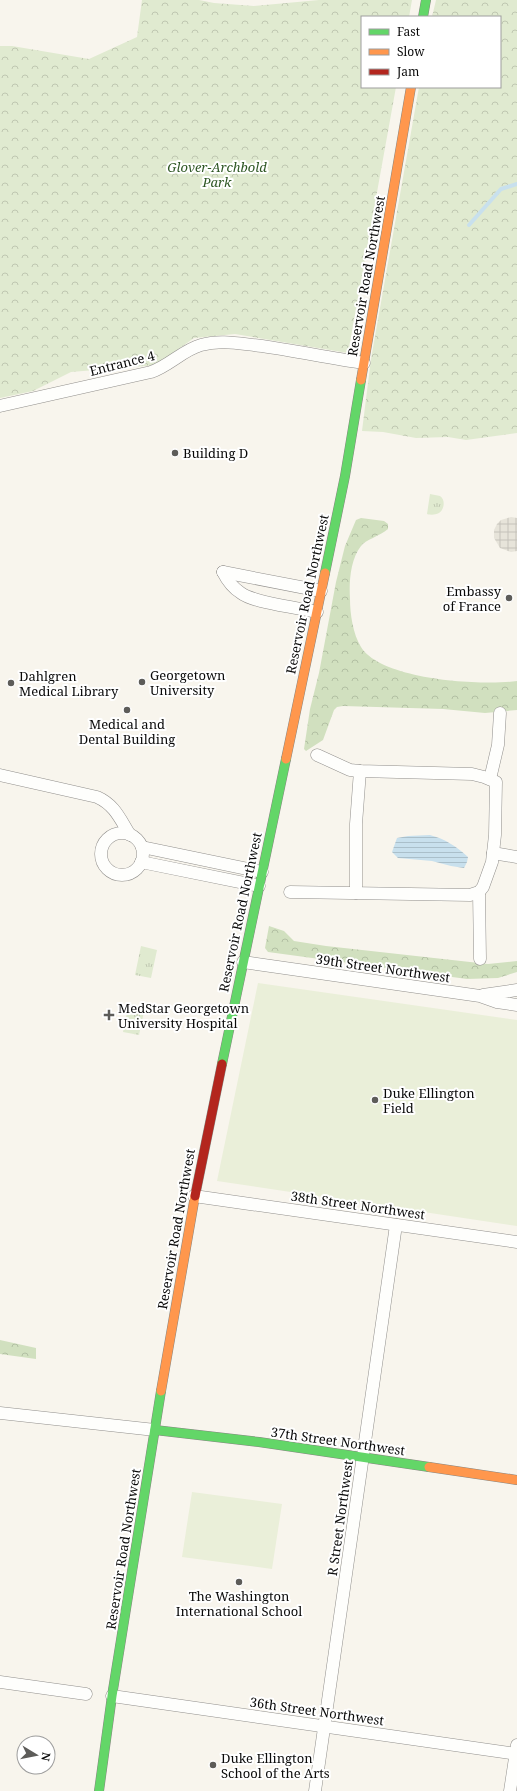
<svg xmlns="http://www.w3.org/2000/svg" width="517" height="1791" viewBox="0 0 517 1791" font-family="'Noto Serif',serif">
  <style>
    .grass { fill: url(#grass-tufts) }
    .forest { fill: url(#forest-crowns) }
    .park { fill: url(#park-crowns) }
    .pitch { fill: #eaefd9 }
    .plaza { fill: url(#plaza-grid) }
    .water { fill: url(#water-rules) }
    .lines { fill: none; stroke-linecap: round; stroke-linejoin: round }
    .stream { stroke: #c8e0ed; stroke-width: 4 }
    .street-casing { stroke: #918f8c; stroke-width: 13 }
    .fast-casing { stroke: #878682; stroke-width: 10 }
    .slow-casing { stroke: #878682; stroke-width: 10 }
    .jam-casing { stroke: #878682; stroke-width: 10 }
    .street { stroke: #fefefc; stroke-width: 12 }
    .fast { stroke: #63d668; stroke-width: 9 }
    .slow { stroke: #ff974d; stroke-width: 9 }
    .jam { stroke: #b3261e; stroke-width: 9 }
    .poi-dot { fill: #5d5c59; stroke: #fff; stroke-width: 1.5 }
    .labels { text-anchor: middle; stroke-width: 4; stroke-linejoin: round; paint-order: stroke }
    .park-label { font-size: 13px; font-style: italic; fill: #2e5724; stroke: #fff }
    .street-label { font-size: 13px; fill: #090909; stroke: #fff }
    .poi-label { font-size: 13px; fill: #090909; stroke: #fff; text-anchor: start }
  </style>
  <defs>
    <pattern id="grass-tufts" width="24" height="20" patternUnits="userSpaceOnUse"><rect width="24" height="20" fill="#e0ead0"/><path d="M3 7l-1-3M5 7V3M7 7l1-3M15 17l-1-3M17 17v-4M19 17l1-3" fill="none" stroke="#bfc7b1"/></pattern>
    <pattern id="forest-crowns" width="20" height="18" patternUnits="userSpaceOnUse"><rect width="20" height="18" fill="#d1e0bf"/><path d="M2 6a3 3 0 1 1 6 0M12 15a3 3 0 1 1 6 0" fill="none" stroke="#b2bfa3"/></pattern>
    <pattern id="park-crowns" width="20" height="18" patternUnits="userSpaceOnUse"><rect width="20" height="18" fill="#e0ead0"/><path d="M2 6a3 3 0 1 1 6 0M12 15a3 3 0 1 1 6 0" fill="none" stroke="#bfc7b1"/></pattern>
    <pattern id="plaza-grid" width="8" height="8" patternUnits="userSpaceOnUse"><rect width="8" height="8" fill="#e7e4da"/><path d="M0 4h8M4 0v8" fill="none" stroke="#c5c2ba"/></pattern>
    <pattern id="water-rules" width="6" height="5" patternUnits="userSpaceOnUse"><rect width="6" height="5" fill="#c8e0ed"/><path d="M0 2.5h6" fill="none" stroke="#aabfca"/></pattern>
  </defs>
  <rect width="100%" height="100%" fill="#f8f5ed"/>
  <!-- grass -->
  <g class="grass">
    <path d="M430,494C433,495 437,495 440,496C446,500 444,510 439,513C435,515 431,515 427,514Z"/>
    <path d="M141,946L157,950L151,978L135,975Z"/>
    <path d="M129,1003L145,1007L139,1035L123,1032Z"/>
  </g>
  <!-- forest -->
  <g class="forest">
    <path d="M361,518L384,521L388,524V529C380,536 365,540 361,546C350,560 349,583 350,599C350,614 353,634 361,647C381,680 482,686 517,681V710L485,713L443,709L343,706L337,707L334,710L323,740L306,751L304,749L310,709L319,673L336,582L345,546L356,520Z"/>
    <path d="M269,926L284,931L294,941L326,946L488,964L517,961V972L498,978L467,979L268,952L265,948Z"/>
    <path d="M0,1340L36,1348V1359L0,1354Z"/>
  </g>
  <!-- park -->
  <g class="park">
    <path d="M142,0H199L214,3L254,6L319,0H412L409,17H362V87H396L348,353L235,334L194,338L156,365L71,372L33,391L0,398V46H12L89,59L137,37Z"/>
    <path d="M436,0H517V433L466,440L448,437L416,438L383,432L362,431L371,359L419,87H500V17H432Z"/>
  </g>
  <!-- pitch -->
  <g class="pitch">
    <path d="M258,983L517,1020V1226L217,1181Z"/>
    <path d="M192,1492L282,1504L272,1569L182,1557Z"/>
  </g>
  <!-- plaza -->
  <path class="plaza" d="M511,517L517,518V551L511,552L500,548L494,538V530L497,524L501,520Z"/>
  <!-- water -->
  <path class="water" d="M430,835C445,839 456,846 468,857L467,862L464,868L451,866L432,861L398,858L392,852L397,838L408,836Z"/>
  <g class="lines">
    <!-- stream -->
    <path class="stream" d="M469,225L501,189L517,184"/>
    <defs>
      <g id="street">
        <path d="M0,406L151,372C169,366 183,350 201,345C221,339 241,344 262,346C296,351 330,358 364,363"/>
        <path d="M223,572C227,580 233,588 241,593C254,603 299,608 317,612"/>
        <path d="M223,572L321,591"/>
        <path d="M0,775L97,797C115,805 120,819 130,835"/>
        <path d="M490,779L498,745L500,713"/>
        <circle cx="122" cy="854" r="21"/>
        <path d="M142,847L262,872"/>
        <path d="M493,853L517,857"/>
        <path d="M141,862L259,886"/>
        <path d="M290,892L470,895L479,892L483,887L492,862L495,835L496,782L484,777L472,774L360,771L350,770L317,755"/>
        <path d="M479,892L480,959"/>
        <path d="M356,893V824L360,771"/>
        <path d="M243,962L480,996L497,1002L517,1005"/>
        <path d="M483,995L517,990"/>
        <path d="M194,1196L517,1242"/>
        <path d="M0,1413L155,1430"/>
        <path d="M0,1682L86,1694"/>
        <path d="M112,1696L517,1754"/>
        <path d="M315,1791L396,1225"/>
        <path d="M510,1791L517,1745"/>
      </g>
      <g id="fast">
        <path d="M423,17L426,0"/>
        <path d="M325,573L345,476L361,380"/>
        <path d="M222,1064L286,759"/>
        <path d="M155,1430L259,1442L429,1467"/>
        <path d="M99,1791L112,1696L161,1391"/>
      </g>
      <g id="slow">
        <path d="M361,380L411,87"/>
        <path d="M286,759L325,573"/>
        <path d="M161,1391L195,1196"/>
        <path d="M429,1467L517,1480"/>
      </g>
      <path id="jam" d="M195,1196L222,1064"/>
    </defs>
    <!-- street casing -->
    <use href="#street" class="street-casing"/>
    <!-- fast casing -->
    <use href="#fast" class="fast-casing"/>
    <!-- slow casing -->
    <use href="#slow" class="slow-casing"/>
    <!-- jam casing -->
    <use href="#jam" class="jam-casing"/>
    <!-- street -->
    <use href="#street" class="street"/>
    <!-- fast -->
    <use href="#fast" class="fast"/>
    <!-- slow -->
    <use href="#slow" class="slow"/>
    <!-- jam -->
    <use href="#jam" class="jam"/>
  </g>
  <!-- markers -->
  <g class="poi-dot">
    <circle cx="175" cy="453" r="4"/>
    <circle cx="509" cy="598" r="4"/>
    <circle cx="142" cy="682" r="4"/>
    <circle cx="11" cy="683" r="4"/>
    <circle cx="127" cy="710" r="4"/>
    <path d="M107 1009h4v4h4v4h-4v4h-4v-4h-4v-4h4z"/>
    <circle cx="375" cy="1100" r="4"/>
    <circle cx="239" cy="1582" r="4"/>
    <circle cx="213" cy="1765" r="4"/>
  </g>
  <g class="labels">
    <!-- park labels -->
    <g class="park-label">
      <text x="217" y="172">Glover-Archbold<tspan x="217" dy="15">Park</tspan></text>
    </g>
    <!-- street labels -->
    <g class="street-label">
      <text transform="translate(366 276) rotate(-80)" y="5">Reservoir Road Northwest</text>
      <text transform="translate(122 363) rotate(-14)" y="5">Entrance 4</text>
      <text transform="translate(307 594) rotate(-78)" y="5">Reservoir Road Northwest</text>
      <text transform="translate(240 912) rotate(-78)" y="5">Reservoir Road Northwest</text>
      <text transform="translate(383 968) rotate(8)" y="5">39th Street Northwest</text>
      <text transform="translate(358 1205) rotate(8)" y="5">38th Street Northwest</text>
      <text transform="translate(176 1229) rotate(-80)" y="5">Reservoir Road Northwest</text>
      <text transform="translate(338 1441) rotate(8)" y="5">37th Street Northwest</text>
      <text transform="translate(340 1518) rotate(-82)" y="5">R Street Northwest</text>
      <text transform="translate(123 1549) rotate(-81)" y="5">Reservoir Road Northwest</text>
      <text transform="translate(317 1711) rotate(8)" y="5">36th Street Northwest</text>
    </g>
    <!-- poi labels -->
    <g class="poi-label">
      <text x="183" y="458">Building D</text>
      <text x="501" y="596" text-anchor="end">Embassy<tspan x="501" dy="15">of France</tspan></text>
      <text x="150" y="680">Georgetown<tspan x="150" dy="15">University</tspan></text>
      <text x="19" y="681">Dahlgren<tspan x="19" dy="15">Medical Library</tspan></text>
      <text x="127" y="729" text-anchor="middle">Medical and<tspan x="127" dy="15">Dental Building</tspan></text>
      <text x="118" y="1013">MedStar Georgetown<tspan x="118" dy="15">University Hospital</tspan></text>
      <text x="383" y="1098">Duke Ellington<tspan x="383" dy="15">Field</tspan></text>
      <text x="239" y="1601" text-anchor="middle">The Washington<tspan x="239" dy="15">International School</tspan></text>
      <text x="221" y="1763">Duke Ellington<tspan x="221" dy="15">School of the Arts</tspan></text>
    </g>
  </g>
  <!-- legend -->
  <rect x="361" y="16" width="140" height="72" fill="#ffffff" stroke="#9d9d9d"/>
  <rect x="369" y="29" width="20" height="6" fill="#63d668" stroke="#9d9d9d"/>
  <text x="397" y="36" font-size="12" fill="#090909">Fast</text>
  <rect x="369" y="49" width="20" height="6" fill="#ff974d" stroke="#9d9d9d"/>
  <text x="397" y="56" font-size="12" fill="#090909">Slow</text>
  <rect x="369" y="69" width="20" height="6" fill="#b3261e" stroke="#9d9d9d"/>
  <text x="397" y="76" font-size="12" fill="#090909">Jam</text>
  <!-- north arrow -->
  <g transform="translate(36 1755) rotate(100)"><circle r="19" fill="#ffffff" stroke="#9d9d9d"/>
  <path d="M0-3L7 15L0 10L-7 15Z" fill="#5d5c59"/>
  <text y="-6" font-size="11" font-weight="bold" text-anchor="middle" fill="#090909">N</text>
  </g>
</svg>
